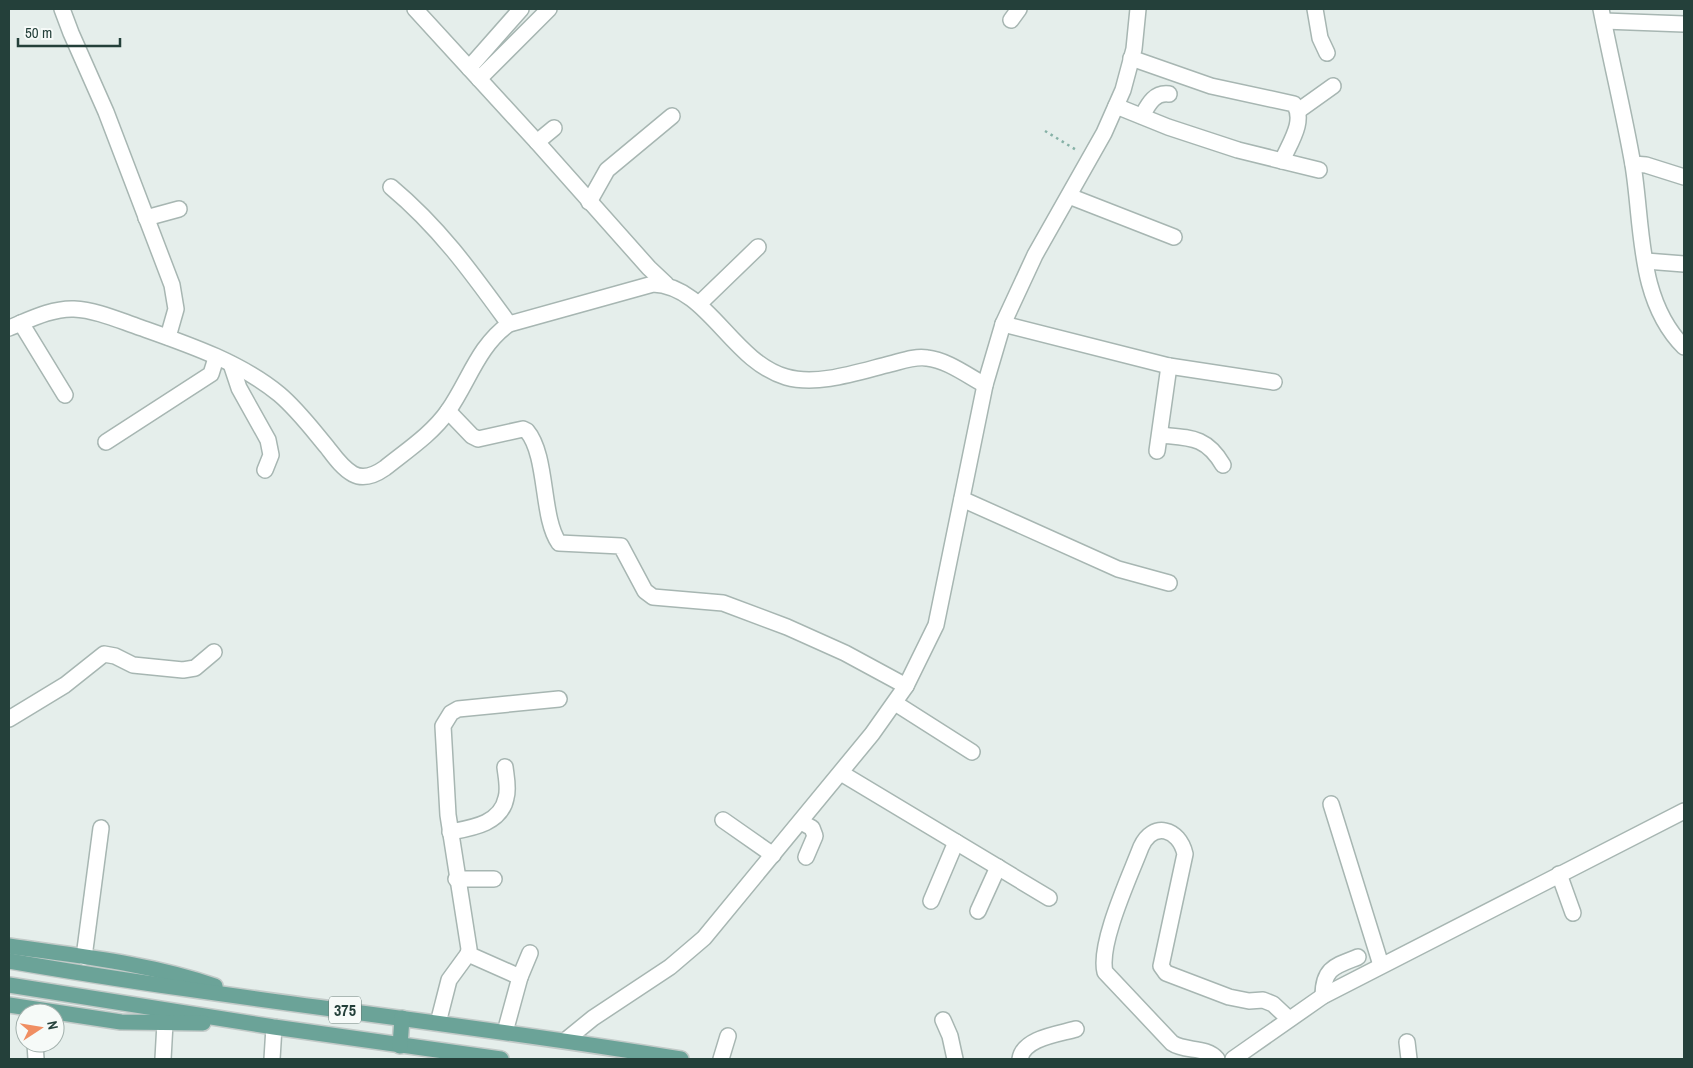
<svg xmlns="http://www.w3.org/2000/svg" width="1693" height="1068" viewBox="0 0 1693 1068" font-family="'Archivo Narrow',sans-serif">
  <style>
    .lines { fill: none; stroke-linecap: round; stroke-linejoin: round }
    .minor-casing { stroke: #a7b6b2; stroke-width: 18 }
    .major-casing { stroke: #c2cac8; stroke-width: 18 }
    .path { stroke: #86b1a6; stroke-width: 2.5; stroke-dasharray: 2.5 4; stroke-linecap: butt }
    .minor { stroke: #fff; stroke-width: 15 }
    .major { stroke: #6ba398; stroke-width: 15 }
    .labels { text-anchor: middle; stroke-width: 5; stroke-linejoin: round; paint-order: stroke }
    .shield { fill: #f6faf8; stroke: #637873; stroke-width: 1 }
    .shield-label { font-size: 16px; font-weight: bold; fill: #24403a }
  </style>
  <rect width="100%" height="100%" fill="#e5eeeb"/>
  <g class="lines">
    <defs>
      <g id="minor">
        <path d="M62,9L71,33L106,112L172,285L176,309L168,337"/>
        <path d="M415,9L537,142L649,268L666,284"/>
        <path d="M1315,9L1320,38L1327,53"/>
        <path d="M1601,9C1611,61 1624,113 1633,165C1643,226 1637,300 1684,347"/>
        <path d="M1011,20L1019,9"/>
        <path d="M1604,21L1684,24"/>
        <path d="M1131,58L1211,86L1294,104C1306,121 1289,144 1282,161"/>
        <path d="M469,68L521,9"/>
        <path d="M479,79L549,9"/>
        <path d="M1116,106L1168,127L1238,150L1319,170"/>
        <path d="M1298,111L1333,86"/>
        <path d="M1142,116C1148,105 1154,92 1169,94"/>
        <path d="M537,142L554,128"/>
        <path d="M1633,164L1646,165L1684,177"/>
        <path d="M391,187C440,228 472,273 509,324"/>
        <path d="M1069,196L1174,237"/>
        <path d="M589,202L607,170L672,116"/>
        <path d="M146,218L179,209"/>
        <path d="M1646,261L1684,264"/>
        <path d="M699,304L758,247"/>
        <path d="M21,323L65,395"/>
        <path d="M1003,324L1169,366L1274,382"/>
        <path d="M9,328C29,320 52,308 74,309C95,310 116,319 136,326C184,343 239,361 279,394C297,409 312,429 327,447C334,456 342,468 353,474C364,480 375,475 385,468C406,451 432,434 448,411C469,381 478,346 509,324L653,284C708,286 731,361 786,377C818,386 858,372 890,364C902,361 915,356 927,358C947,360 968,376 985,385"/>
        <path d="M231,364L239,388L268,440L271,455L265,470"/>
        <path d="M448,411L472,436L478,439L523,429L527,431C548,456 541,518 559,543L621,546L645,591L653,597L723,603L787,627L845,653L906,686"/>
        <path d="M1160,435C1190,438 1206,436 1223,465"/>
        <path d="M106,442L211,374L216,358"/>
        <path d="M1157,451L1169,366"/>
        <path d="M962,499L1118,569L1169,583"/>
        <path d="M895,703L972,752"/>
        <path d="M9,719L65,685L104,654L115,656L133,665L183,670L195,668L214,652"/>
        <path d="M841,773L1049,898"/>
        <path d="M1331,804L1381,965"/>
        <path d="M723,820L773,855"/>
        <path d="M801,822L812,828L815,836L806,857"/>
        <path d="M450,832C471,828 501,824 506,798C509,789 506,776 505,767"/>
        <path d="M1559,874L1573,913"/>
        <path d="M456,879H494"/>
        <path d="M931,901L956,842"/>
        <path d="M978,911L998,867"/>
        <path d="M468,954L520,977L530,953"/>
        <path d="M84,957L101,828"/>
        <path d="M1323,996C1323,968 1335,966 1358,957"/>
        <path d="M943,1020L950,1036L955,1059"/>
        <path d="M438,1023L449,980L468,954L469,949L448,815L443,726L451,713L458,709L559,699"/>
        <path d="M505,1032L520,977"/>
        <path d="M566,1040L593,1018L670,967L704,938L872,734L906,686L936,625L985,385L1003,324L1035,255L1104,133L1123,90L1134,49L1138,9"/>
        <path d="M1407,1042L1409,1059"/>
        <path d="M35,1043L36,1059"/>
        <path d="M163,1059L165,1023"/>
        <path d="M272,1059L274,1027"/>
        <path d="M721,1059L728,1036"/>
        <path d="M1020,1059C1023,1038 1059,1034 1076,1029"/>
        <path d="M1217,1059C1206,1046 1185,1052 1172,1043L1105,972C1098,944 1130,876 1141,847C1153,821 1179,828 1185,854L1161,966L1166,973L1229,997L1249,1001L1263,1000L1273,1004L1289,1019"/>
        <path d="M1233,1059L1323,996L1684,811"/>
      </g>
      <g id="major">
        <path d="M9,946C78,956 148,963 215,986"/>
        <path d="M9,961C232,1000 457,1022 681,1059"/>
        <path d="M9,985L274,1027L501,1059"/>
        <path d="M9,1005L121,1022L203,1023"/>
        <path d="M400,1046L402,1018"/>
      </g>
    </defs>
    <!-- minor casing -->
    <use href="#minor" class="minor-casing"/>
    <!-- major casing -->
    <use href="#major" class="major-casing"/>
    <!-- path -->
    <path class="path" d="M1045,131L1078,151"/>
    <!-- minor -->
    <use href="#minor" class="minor"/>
    <!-- major -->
    <use href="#major" class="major"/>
  </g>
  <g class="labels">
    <!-- shield labels -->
    <rect class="shield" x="329" y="996.5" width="32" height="27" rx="4"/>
    <g class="shield-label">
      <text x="345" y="1016">375</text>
    </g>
  </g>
  <!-- border -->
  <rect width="1693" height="1068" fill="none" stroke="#24403a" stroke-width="20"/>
  <!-- north arrow -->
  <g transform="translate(40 1028) rotate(78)"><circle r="24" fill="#f6faf8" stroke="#a2b0ac"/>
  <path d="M0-4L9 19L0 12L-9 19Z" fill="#f08e62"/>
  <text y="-8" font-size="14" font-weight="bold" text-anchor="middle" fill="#24403a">N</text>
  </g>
  <!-- scale -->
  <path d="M18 38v8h102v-8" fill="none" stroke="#24403a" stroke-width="2.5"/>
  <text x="25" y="38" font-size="15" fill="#24403a" stroke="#f6faf8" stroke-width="4" paint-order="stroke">50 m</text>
</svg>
